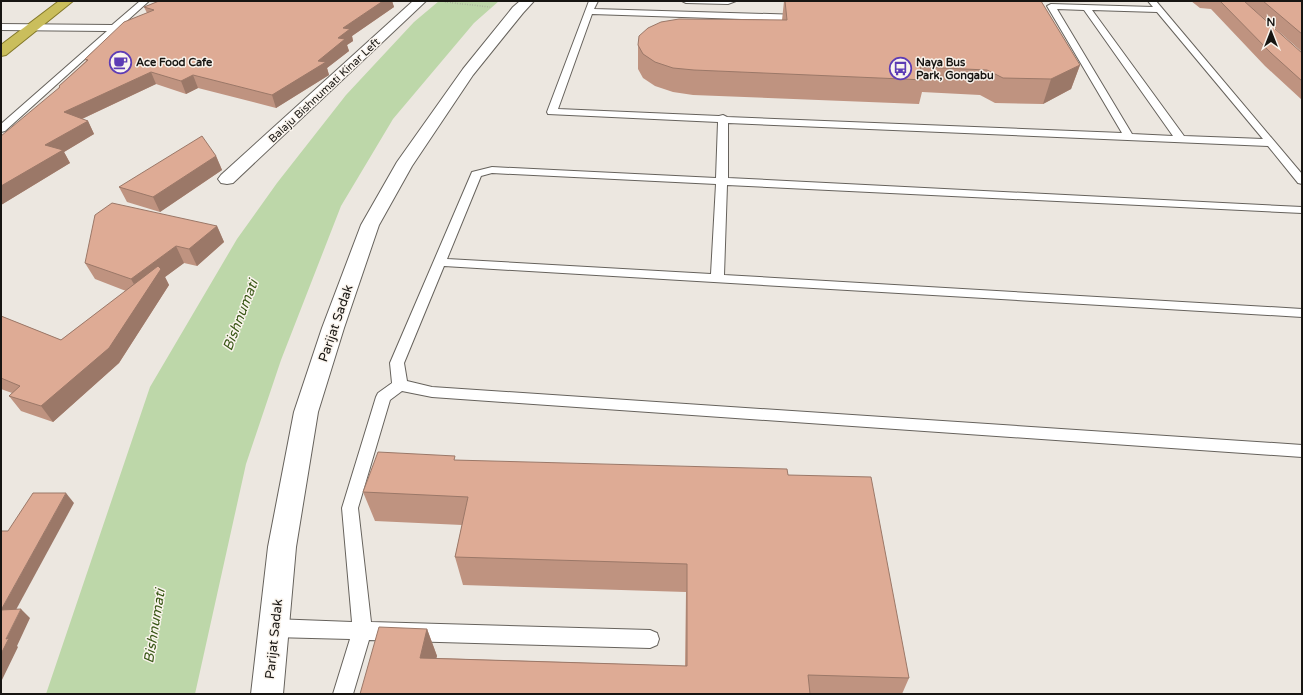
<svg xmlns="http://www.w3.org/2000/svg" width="1303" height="695" viewBox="0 0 1303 695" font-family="'Varela Round',sans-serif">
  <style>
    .water { fill: #bdd7a9 }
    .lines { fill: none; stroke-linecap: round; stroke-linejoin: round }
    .service-casing { stroke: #66625c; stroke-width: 2 }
    .minor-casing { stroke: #66625c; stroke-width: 2 }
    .trunk-casing { stroke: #837828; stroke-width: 2 }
    .path { stroke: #a09c96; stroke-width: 1.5; stroke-dasharray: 0.5 2; stroke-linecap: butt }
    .service { fill: #fff; fill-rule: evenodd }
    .minor { fill: #fff; fill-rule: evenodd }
    .trunk { fill: #cabe5c; fill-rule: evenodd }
    .wall { fill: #bf9380 }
    .shaded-wall { fill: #9b7868 }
    .building { fill: #deab95; stroke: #9b7868 }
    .labels { text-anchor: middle; stroke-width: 3; stroke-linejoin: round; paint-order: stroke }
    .far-poi-label { font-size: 11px; font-weight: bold; fill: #171512; stroke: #faf4ed; text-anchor: start }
    .far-street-label { font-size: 11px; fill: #171512; stroke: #faf4ed }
    .street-label { font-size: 13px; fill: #171512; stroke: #faf4ed }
    .water-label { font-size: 14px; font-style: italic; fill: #395716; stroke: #faf4ed }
  </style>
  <rect width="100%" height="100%" fill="#ece7e0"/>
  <!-- water -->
  <path class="water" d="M439,1H499L474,23L393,119L341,206L281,360L246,464L195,694H46L150,387L237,239L277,183L346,95L414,22Z"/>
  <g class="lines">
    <defs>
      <g id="service">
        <path d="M140,1H149L5,131L1,132V124L107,31L1,30V24L112,25Z"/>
        <path d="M589,1H598L594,9L801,15L805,18L801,21L592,14L558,109L719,116L723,115L727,117L1122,133L1047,6L1051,4L1153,7L1148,1H1156L1302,174V184L1298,183L1268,146L728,123V178L1302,207V213L727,185L724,275L1302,309V317L444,266L404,363L407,381L432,387L1302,445V457L432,397L402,391L390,400L358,508L371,622L650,630L657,633L659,639L657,645L650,648L369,640L353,694H333L350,639L273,637L266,634L264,628L266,622L273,619L352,622L342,508L376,397L378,393L392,383L390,363L472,172L492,167L716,178L718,122L548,114L547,112ZM1057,9L1084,10L1173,136L1132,134ZM1092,10L1157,12L1263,139L1184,136ZM492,173L716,184L711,274L447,259L481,176Z"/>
        <path d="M682,1H736L728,4L686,3Z"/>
      </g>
      <g id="minor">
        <path d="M413,1H426L233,183L227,184L221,183L218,179L221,175Z"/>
        <path d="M520,1H534L523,13L473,75L412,166L379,225L344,328L318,412L296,547L283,694H251L268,547L294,412L322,328L361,225L397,162L463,69L513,7Z"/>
      </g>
      <path id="trunk" d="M59,1H73L6,55L1,56V45Z"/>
    </defs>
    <!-- service casing -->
    <use href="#service" class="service-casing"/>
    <!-- minor casing -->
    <use href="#minor" class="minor-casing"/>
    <!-- trunk casing -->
    <use href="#trunk" class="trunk-casing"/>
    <!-- path -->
    <path class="path" d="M445,2L490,7"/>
    <!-- service -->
    <use href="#service" class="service"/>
    <!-- minor -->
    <use href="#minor" class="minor"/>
    <!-- trunk -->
    <use href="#trunk" class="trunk"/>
  </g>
  <!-- wall -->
  <g class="wall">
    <path d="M159,1H393H392L394,7L352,36L353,41L347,45L349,51L327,68L329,75L276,108L198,88L186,94L156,84L82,119L88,121L94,134L64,152L70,163L1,205L59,87V86L86,61L85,59L147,13L144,7Z"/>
    <path d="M784,1H1041L1080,65L1071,89L1043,104L995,103L980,95L922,92L919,104L693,95L673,92L655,86L643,78L638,69V45L782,20Z"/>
    <path d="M1191,1H1302V52L1252,8L1302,53V100L1265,66L1211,9L1200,8Z"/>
    <path d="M216,156L222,170L160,212L127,202L119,187Z"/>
    <path d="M217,226L224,242L197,266L184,263L165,277L169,285L119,363L53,422L21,411L9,396L12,393L1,389V316L61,340L126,291L95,279L85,263Z"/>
    <path d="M456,460L788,475L909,678L902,694H360L427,629L437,656L436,658L685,666L686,592L463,585L455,557L462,525L375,521L363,492Z"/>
  </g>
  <!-- shaded-wall -->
  <g class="shaded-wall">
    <path d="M383,1H393H392L394,7L352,36L353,41L347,45L349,51L327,68L329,75L276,108L272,95L318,61L338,38L343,28Z"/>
    <path d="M1080,65L1071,89L1043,104L1051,79Z"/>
    <path d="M151,72L156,84L71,124L64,112Z"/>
    <path d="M193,75L198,88L186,94L181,81Z"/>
    <path d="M88,121L94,134L64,152L70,163L1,205V186L45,145Z"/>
    <path d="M216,156L222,170L160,212L153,197Z"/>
    <path d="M217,226L224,242L197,266L189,249Z"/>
    <path d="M176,246L184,263L165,277L169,285L119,363L53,422L41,406L140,295L131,279Z"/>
    <path d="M66,493L74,503L11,619L1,610Z"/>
    <path d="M21,609L30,618L17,646L18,647L1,682V654L6,639Z"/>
    <path d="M427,629L437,656L430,684L420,658Z"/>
  </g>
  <!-- building -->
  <g class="building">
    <path d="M159,1H383L343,28L350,29L338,38L345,39L318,61L326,62L272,95L193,75L181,81L151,72L64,112L88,121L45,145L63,150L1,186V136L60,87L59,86L88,60L85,59L124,22L154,10L144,7Z"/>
    <path d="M785,1H1041L1080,65L1051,79L1003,78L987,70L920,67L925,80L694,70L673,68L655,62L643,54L638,45L639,36L648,28L661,22L679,19L787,20Z"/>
    <path d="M1220,1H1244L1302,53V81L1271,53Z"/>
    <path d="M1263,1H1302V34Z"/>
    <path d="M202,136L216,156L153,197L119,187Z"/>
    <path d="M112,203L217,226L189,249L176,246L131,279L85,263L95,215Z"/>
    <path d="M158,266L161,269L109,348L41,406L9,396L20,386L1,378V316L61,340Z"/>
    <path d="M378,452L455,456L454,460L787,469L788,475L871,477L909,678L808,675L810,694H360L379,627L427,629L420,658L687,666V564L455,557L468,497L363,492Z"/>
    <path d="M33,493H66L1,610L21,609L6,639L9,638L1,654V531H8Z"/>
  </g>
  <!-- icons -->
  <defs>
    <symbol id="cafe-ring" viewBox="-11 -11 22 22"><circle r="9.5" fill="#faf4ed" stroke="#5d3cb5" stroke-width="1.5"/><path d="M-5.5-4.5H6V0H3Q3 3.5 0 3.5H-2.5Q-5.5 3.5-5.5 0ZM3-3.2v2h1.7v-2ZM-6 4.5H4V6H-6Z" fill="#5d3cb5"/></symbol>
    <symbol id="bus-ring" viewBox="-11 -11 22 22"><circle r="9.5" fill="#faf4ed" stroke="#5d3cb5" stroke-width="1.5"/><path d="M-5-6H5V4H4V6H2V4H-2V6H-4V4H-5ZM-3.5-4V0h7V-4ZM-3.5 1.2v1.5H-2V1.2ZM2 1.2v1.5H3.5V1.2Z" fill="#5d3cb5"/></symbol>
  </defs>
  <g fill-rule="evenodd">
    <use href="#cafe-ring" x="108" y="50" width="25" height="25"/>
    <use href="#bus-ring" x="888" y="56" width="25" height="25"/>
  </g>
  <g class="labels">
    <!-- far-poi labels -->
    <g class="far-poi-label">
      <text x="136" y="66">Ace Food Cafe</text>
      <text x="916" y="66">Naya Bus<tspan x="916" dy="13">Park, Gongabu</tspan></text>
    </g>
    <!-- far-street labels -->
    <g class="far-street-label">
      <text transform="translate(324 90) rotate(-43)" y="4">Balaju Bishnumati Kinar Left</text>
    </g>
    <!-- street labels -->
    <g class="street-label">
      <text transform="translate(335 323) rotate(-71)" y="5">Parijat Sadak</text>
      <text transform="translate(273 639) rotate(-84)" y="5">Parijat Sadak</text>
    </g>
    <!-- water labels -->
    <g class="water-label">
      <text transform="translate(240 315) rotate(-69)" y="5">Bishnumati</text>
      <text transform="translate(154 626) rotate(-81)" y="5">Bishnumati</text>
    </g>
  </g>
  <!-- border -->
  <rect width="1303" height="695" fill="none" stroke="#171512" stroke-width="4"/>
  <!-- north arrow -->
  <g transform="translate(1271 32)" stroke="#faf4ed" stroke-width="3" paint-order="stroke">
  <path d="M0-3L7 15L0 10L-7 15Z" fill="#171512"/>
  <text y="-6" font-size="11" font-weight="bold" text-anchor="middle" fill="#171512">N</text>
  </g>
</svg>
